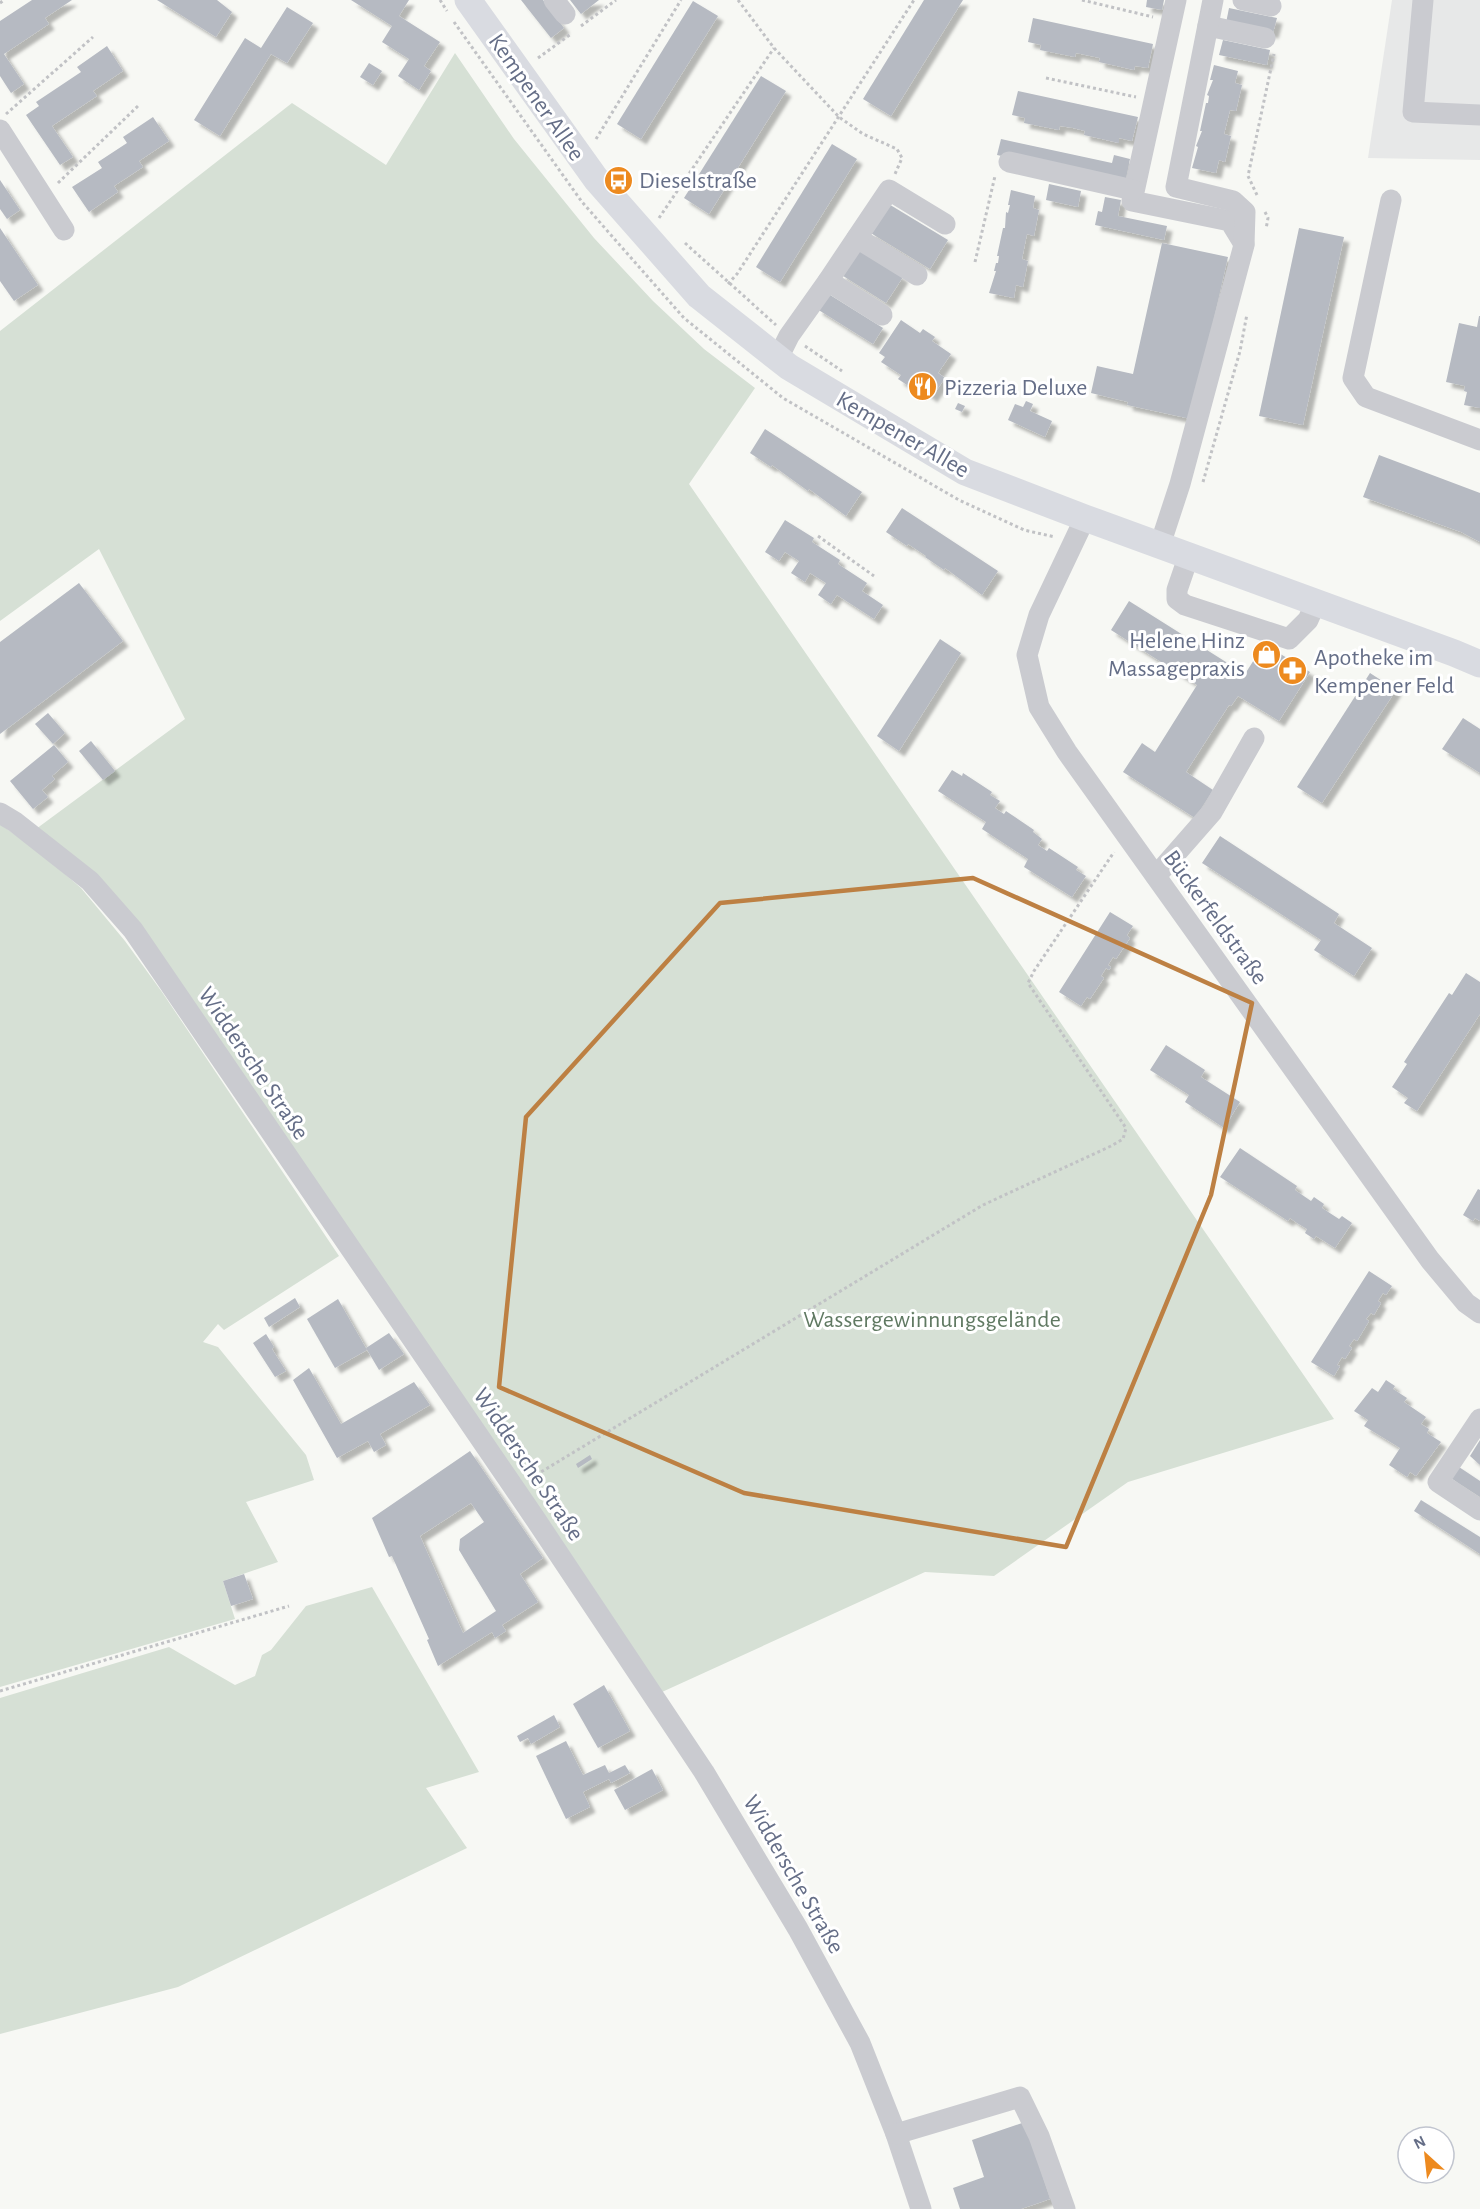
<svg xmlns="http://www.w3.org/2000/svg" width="1480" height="2209" viewBox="0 0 1480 2209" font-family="'Alegreya Sans',sans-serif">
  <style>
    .built { fill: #e7e8e8 }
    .green { fill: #d6e0d5 }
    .building { fill: #b6bac2; fill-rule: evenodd; filter: url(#shadow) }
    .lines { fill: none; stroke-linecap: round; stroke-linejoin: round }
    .path { stroke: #c1c2c5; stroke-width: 3; stroke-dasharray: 3 3; stroke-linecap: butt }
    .minor { stroke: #cacbd0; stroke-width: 21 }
    .major { stroke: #d9dbe1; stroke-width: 27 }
    .marked { fill: none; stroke: #bd8043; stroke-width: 4.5; stroke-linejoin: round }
    .labels { text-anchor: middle; stroke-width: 6; stroke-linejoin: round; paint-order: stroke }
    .street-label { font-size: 24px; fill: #656e87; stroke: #fff }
    .poi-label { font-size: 24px; fill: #656e87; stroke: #fff; text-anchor: start }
    .park-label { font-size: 24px; fill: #607962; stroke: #fff }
  </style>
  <defs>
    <filter id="shadow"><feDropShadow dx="5.5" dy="5.5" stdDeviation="1.5" flood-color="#0004"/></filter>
  </defs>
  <rect width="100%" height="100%" fill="#f7f8f4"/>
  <!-- built -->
  <path class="built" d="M1392,0H1480V160L1368,158Z"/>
  <!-- green -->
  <g class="green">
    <path d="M455,53L514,139L594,238L653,301L704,349L755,388L689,484L1334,1419L1128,1482L994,1576L925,1572L662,1692L147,936L36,829L185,719L99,549L0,621V331L292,103L386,165Z"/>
    <path d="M0,824L43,855L81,888L125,941L162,992L339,1256L224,1330L218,1324L203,1342L218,1347L306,1455L314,1480L246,1502L278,1562L223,1581L235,1619L0,1687Z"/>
    <path d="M372,1587L479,1772L426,1788L467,1848L178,1987L0,2034V1698L169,1647L235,1685L255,1676L262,1655L271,1650L306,1606Z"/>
  </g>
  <!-- building -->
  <g class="building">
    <path d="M32,0H72L45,18L49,24L4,54L24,84L11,93L0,76V21Z"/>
    <path d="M157,0H217L232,12L216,37Z"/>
    <path d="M351,0H409L399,16L440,42L424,66L431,71L419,90L398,76L409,59L382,42L392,26Z"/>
    <path d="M521,0H543L564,28L551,38Z"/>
    <path d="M570,0H599L581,14Z"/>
    <path d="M924,0H963L891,116L863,99Z"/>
    <path d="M1147,0H1164L1162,10L1146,7Z"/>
    <path d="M693,1L718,16L641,139L617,124Z"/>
    <path d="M287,7L313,23L287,63L271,54L220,136L194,120L245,38L261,48Z"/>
    <path d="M1229,8L1277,18L1273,33L1226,23Z"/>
    <path d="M1033,18L1153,44L1148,68L1135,66L1134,70L1099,62L1100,58L1076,53L1075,57L1040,50L1041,45L1028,42Z"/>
    <path d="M1223,40L1270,50L1267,65L1219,55Z"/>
    <path d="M107,46L123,71L93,91L97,96L52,126L73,157L60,165L26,115L39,106L36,102L81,72L77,67Z"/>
    <path d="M369,63L382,71L373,85L360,77Z"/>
    <path d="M1214,65L1238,71L1235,83L1242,85L1236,111L1230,110L1224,134L1231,136L1225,162L1219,160L1216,173L1192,168L1198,147L1196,146L1202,131H1200L1206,103H1208L1209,96L1207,95L1213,80H1210Z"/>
    <path d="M761,76L786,91L709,214L684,198Z"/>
    <path d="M1018,91L1138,117L1132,141L1119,138V143L1084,135L1085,131L1073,128L1060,126L1059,130L1024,123L1025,118L1012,115Z"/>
    <path d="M153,117L169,141L139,161L143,167L114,186L118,192L89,212L72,187L102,168L98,162L127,143L123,137Z"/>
    <path d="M1001,139L1112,163L1114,155L1130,159L1125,183L997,155Z"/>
    <path d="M832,144L857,159L780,282L756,267Z"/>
    <path d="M0,180L20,210L7,219L0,209Z"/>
    <path d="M1049,184L1081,191L1078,207L1046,200Z"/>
    <path d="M1011,190L1035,196L1033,208L1039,210L1034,236L1027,234L1022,259L1028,261L1023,287L1016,285L1014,298L989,293L996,271H994L996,263H998L999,256H997L1003,228H1005L1006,212L1008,213L1010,205H1008Z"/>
    <path d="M1105,197L1121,200L1118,216L1167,226L1164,240L1095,225L1098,211L1102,212Z"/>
    <path d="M887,203L948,240L930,269L869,232Z"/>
    <path d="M0,228L38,285L14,301L0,281Z"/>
    <path d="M1299,228L1344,237L1303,425L1259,416Z"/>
    <path d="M1162,243L1228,257L1191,419L1127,405L1128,402L1091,393L1097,366L1133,374Z"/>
    <path d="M857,247L903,277L886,303L840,274Z"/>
    <path d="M827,293L883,328L873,344L817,309Z"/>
    <path d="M1479,316H1480V408L1464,405L1467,392L1464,391L1465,386L1446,382L1459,323L1477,327Z"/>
    <path d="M901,320L920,333L923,329L935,337L932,341L951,354L938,373L945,378L932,397L913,383L910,387L898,379L901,375L881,362L885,357L879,353Z"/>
    <path d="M1026,401L1033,404L1030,411L1052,421L1045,437L1008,420L1015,404L1023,407Z"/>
    <path d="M958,403L965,406L962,412L955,409Z"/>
    <path d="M765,429L862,492L846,516L809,489L808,491L772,465L771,467L750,453Z"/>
    <path d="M1379,455L1480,493V542L1461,532L1363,497Z"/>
    <path d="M902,508L998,571L982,595L945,568L944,570L925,557L926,556L908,544L907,546L886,532Z"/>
    <path d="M785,520L814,538L812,542L840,560L838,564L867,583L862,591L883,605L874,619L837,595L831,604L818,595L826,583L810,573L805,582L791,573L799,561L785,552L779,561L765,552Z"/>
    <path d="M79,583L123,641L0,734V642Z"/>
    <path d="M1129,601L1245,674L1264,644L1310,672L1279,721L1238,696L1231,706L1229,705L1186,772L1213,790L1195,818L1123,772L1142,743L1155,752L1197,685L1111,630Z"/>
    <path d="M940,639L961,653L899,751L877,736Z"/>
    <path d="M1370,673L1396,690L1322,803L1297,787Z"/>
    <path d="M48,713L65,733L53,744L35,724Z"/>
    <path d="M1463,718L1480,729V773L1442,749Z"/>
    <path d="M91,741L115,771L103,780L79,751Z"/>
    <path d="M54,745L68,762L52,776L55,779L42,790L48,797L33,809L10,781Z"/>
    <path d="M952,770L962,776L963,773L992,792L990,795L1000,801L995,808L1004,814L1006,811L1034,830L1033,832L1042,839L1038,845L1047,851L1049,848L1078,867L1076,870L1086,876L1072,897L1024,867L1028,859L982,829L986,822L938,791Z"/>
    <path d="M1220,836L1339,914L1334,923L1372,948L1354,976L1314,950L1321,940L1202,863Z"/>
    <path d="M1110,912L1133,926L1127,935L1130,938L1116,959L1113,957L1108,965L1111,967L1109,970L1106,968L1101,976L1104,978L1090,999L1087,997L1081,1006L1059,992Z"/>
    <path d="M1466,973L1480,982V1014L1417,1111L1404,1103L1408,1098L1392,1087L1407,1064L1404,1062L1449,993L1452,995Z"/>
    <path d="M1166,1045L1205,1070L1201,1077L1240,1102L1224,1128L1185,1102L1189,1095L1150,1070Z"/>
    <path d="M1240,1148L1297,1186L1295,1190L1311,1201L1314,1197L1324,1204L1322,1208L1339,1219L1342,1216L1352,1223L1335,1248L1316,1236L1314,1239L1305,1233L1307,1229L1297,1223L1290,1218L1288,1221L1220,1177Z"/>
    <path d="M1478,1189L1480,1190V1221L1475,1218L1473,1221L1463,1215Z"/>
    <path d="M1369,1271L1392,1286L1386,1295L1383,1293L1378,1301L1381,1303L1374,1315L1371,1313L1366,1319L1369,1321L1357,1341L1354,1339L1349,1346L1352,1348L1345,1359L1342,1357L1337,1365L1340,1366L1334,1376L1311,1362Z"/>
    <path d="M295,1298L300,1307L269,1327L264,1318Z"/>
    <path d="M338,1299L367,1350L335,1368L307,1319Z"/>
    <path d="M389,1333L404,1354L379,1370L366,1348Z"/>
    <path d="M266,1334L274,1347L272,1349L286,1371L275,1377L253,1343Z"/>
    <path d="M309,1368L341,1424L414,1382L430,1405L380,1434L386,1445L374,1452L368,1441L337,1458L293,1380Z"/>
    <path d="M1386,1380L1395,1386L1393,1389L1407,1398L1404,1402L1426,1417L1421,1424L1429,1429L1427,1433L1441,1442L1416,1476L1410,1472L1407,1477L1389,1465L1400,1448L1364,1426L1368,1420L1354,1411L1372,1388L1378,1392Z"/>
    <path d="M1480,1440V1465L1470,1456Z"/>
    <path d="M470,1451L543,1558L520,1574L538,1602L502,1625L506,1631L495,1638L492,1632L438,1666L427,1640L429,1639L392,1556L389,1557L372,1518ZM471,1503L484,1522L460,1539L459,1550L496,1611L463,1633L420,1536Z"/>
    <path d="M590,1455L592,1459L578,1468L576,1464Z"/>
    <path d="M1456,1465L1480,1481V1497L1449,1477Z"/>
    <path d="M1421,1500L1480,1537V1554L1414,1511Z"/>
    <path d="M244,1574L253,1599L231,1606L223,1581Z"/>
    <path d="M604,1685L630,1731L598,1748L573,1704Z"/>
    <path d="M554,1715L560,1727L531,1744L528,1738L520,1742L517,1736Z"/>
    <path d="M566,1741L583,1775L605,1765L609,1773L625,1765L630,1773L611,1783L609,1779L583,1792L590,1807L566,1819L536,1756Z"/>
    <path d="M652,1769L663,1790L625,1810L614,1790Z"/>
    <path d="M1025,2122L1050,2199L1021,2209H960L953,2188L984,2177L972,2140Z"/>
  </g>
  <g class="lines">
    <!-- path -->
    <g class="path">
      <path d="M440,0L447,11"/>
      <path d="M738,0L774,48L839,117L863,134L897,149L902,158L895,174"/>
      <path d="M1082,0L1153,17"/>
      <path d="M0,3L4,0"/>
      <path d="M454,22L582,202L684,318L783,398L959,500L1024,530L1055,537"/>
      <path d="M581,26L616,0"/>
      <path d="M538,58L571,34"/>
      <path d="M1046,78L1136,97"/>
      <path d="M6,114L93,37"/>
      <path d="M596,139L681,0"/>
      <path d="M58,183L139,105"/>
      <path d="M1257,195L1248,176L1274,54"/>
      <path d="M1265,212L1268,218L1266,229"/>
      <path d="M659,218L774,48"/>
      <path d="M685,243L776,325"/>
      <path d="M975,262L995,176"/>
      <path d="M728,284L737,274L914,0"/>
      <path d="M805,346L842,371"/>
      <path d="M1203,482L1240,351L1247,314"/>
      <path d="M818,536L874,576"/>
      <path d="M531,1478L983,1205L1111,1146L1123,1139L1126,1128L1028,983L1034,971L1114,852"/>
      <path d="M0,1691L289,1606"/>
    </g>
    <!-- minor -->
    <g class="minor">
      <path d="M554,0L565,14"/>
      <path d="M1176,0L1132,201L1230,221L1244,244"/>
      <path d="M1243,0L1271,6"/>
      <path d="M1423,0L1413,112L1480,115"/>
      <path d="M1208,26L1265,38"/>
      <path d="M0,130L64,230"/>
      <path d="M1009,162L1133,190"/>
      <path d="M1391,200L1353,378L1366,397L1480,440"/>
      <path d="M857,238L917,275"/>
      <path d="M828,281L882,315"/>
      <path d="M778,358L789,336L828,281L889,190L945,224"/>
      <path d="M1085,518L1039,615L1027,655L1039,707L1067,752L1430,1260L1466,1303L1480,1313"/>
      <path d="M1160,545L1180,484L1244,245L1245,212L1233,201L1176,187L1213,0"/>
      <path d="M1189,555L1177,590V599L1185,605L1289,639L1308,620L1316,602"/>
      <path d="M0,813L15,822L90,881L133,930L534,1517L704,1772L798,1929L860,2043L896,2134L921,2209"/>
      <path d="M1156,876L1212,812L1254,738"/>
      <path d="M1480,1419L1438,1482L1480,1510"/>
      <path d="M896,2134L1020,2097L1039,2136L1065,2209"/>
    </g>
    <!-- major -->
    <path class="major" d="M468,0L596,179L699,296L789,367L965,472L1085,518L1454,653L1480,664"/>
  </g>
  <!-- marked area -->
  <path class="marked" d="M973,878L1252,1003L1211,1195L1066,1547L744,1493L499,1387L526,1117L720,903Z"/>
  <!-- icons -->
  <defs>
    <symbol id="bus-disc" viewBox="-11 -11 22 22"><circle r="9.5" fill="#ed8a1f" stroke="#fff"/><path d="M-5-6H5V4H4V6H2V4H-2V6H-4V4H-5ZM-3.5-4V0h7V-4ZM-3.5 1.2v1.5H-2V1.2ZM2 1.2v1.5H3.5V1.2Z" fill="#fff"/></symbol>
    <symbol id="restaurant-disc" viewBox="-11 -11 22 22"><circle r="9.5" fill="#ed8a1f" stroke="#fff"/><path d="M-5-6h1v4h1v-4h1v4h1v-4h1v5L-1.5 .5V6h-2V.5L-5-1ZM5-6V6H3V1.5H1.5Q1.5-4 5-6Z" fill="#fff"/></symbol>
    <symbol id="shop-disc" viewBox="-11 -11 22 22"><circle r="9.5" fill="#ed8a1f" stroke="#fff"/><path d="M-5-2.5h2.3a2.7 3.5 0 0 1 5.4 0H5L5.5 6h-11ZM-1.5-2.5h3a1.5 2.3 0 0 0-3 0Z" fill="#fff"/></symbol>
    <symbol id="pharmacy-disc" viewBox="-11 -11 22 22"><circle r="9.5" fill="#ed8a1f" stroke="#fff"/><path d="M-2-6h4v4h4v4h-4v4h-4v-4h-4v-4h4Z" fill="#fff"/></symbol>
  </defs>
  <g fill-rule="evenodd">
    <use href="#bus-disc" x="602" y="164" width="33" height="33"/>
    <use href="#restaurant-disc" x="906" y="370" width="33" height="33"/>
    <use href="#shop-disc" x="1250" y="638" width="33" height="33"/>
    <use href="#pharmacy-disc" x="1276" y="654" width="33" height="33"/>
  </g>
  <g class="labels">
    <!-- street labels -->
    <g class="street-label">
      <text transform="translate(537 97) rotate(55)" y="8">Kempener Allee</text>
      <text transform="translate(903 434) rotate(30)" y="8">Kempener Allee</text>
      <text transform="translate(1216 917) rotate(54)" y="8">Bückerfeldstraße</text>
      <text transform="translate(254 1063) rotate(56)" y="8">Widdersche Straße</text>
      <text transform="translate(529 1464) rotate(56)" y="8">Widdersche Straße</text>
      <text transform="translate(794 1874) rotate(60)" y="8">Widdersche Straße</text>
    </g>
    <!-- poi labels -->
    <g class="poi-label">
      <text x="639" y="188">Dieselstraße</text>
      <text x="944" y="395">Pizzeria Deluxe</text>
      <text x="1245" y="648" text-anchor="end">Helene Hinz<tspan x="1245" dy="28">Massagepraxis</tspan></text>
      <text x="1314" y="665">Apotheke im<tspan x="1314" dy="28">Kempener Feld</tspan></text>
    </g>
    <!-- park labels -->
    <g class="park-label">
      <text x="932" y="1327">Wassergewinnungsgelände</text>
    </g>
  </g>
  <!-- north arrow -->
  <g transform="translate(1426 2155) rotate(333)"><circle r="28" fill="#ffffff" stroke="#c1c5cf" stroke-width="1.5"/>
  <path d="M0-4.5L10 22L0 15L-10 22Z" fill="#ed8a1f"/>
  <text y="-9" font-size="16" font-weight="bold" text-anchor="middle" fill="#656e87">N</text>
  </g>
</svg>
